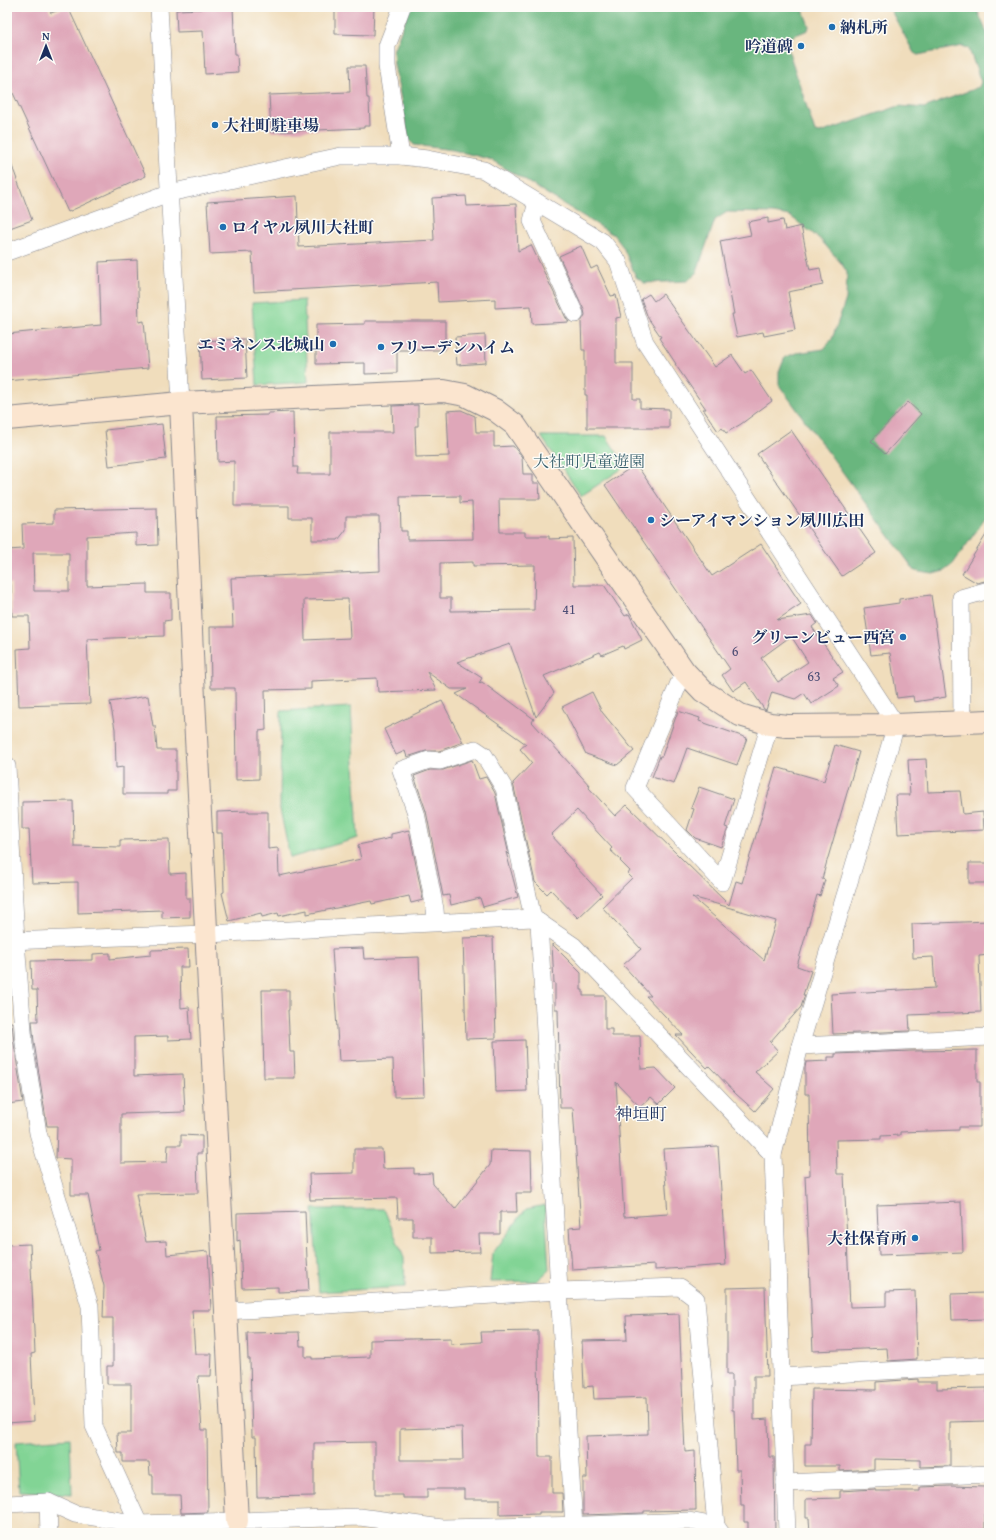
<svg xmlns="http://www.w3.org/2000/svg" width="996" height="1540" viewBox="0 0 996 1540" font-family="'Gentium Book Plus','Noto Serif JP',serif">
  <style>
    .green { fill: #82d495; stroke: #4e827a }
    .forest { fill: #69b67e; stroke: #42726e }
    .building { fill: #dfa7b9; fill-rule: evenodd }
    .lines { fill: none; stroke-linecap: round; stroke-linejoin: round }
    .street-casing { stroke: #86868d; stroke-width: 18 }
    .secondary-casing { stroke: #86868d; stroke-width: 24 }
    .street { stroke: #fff; stroke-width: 17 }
    .secondary { stroke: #fbe5cf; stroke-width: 22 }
    .poi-dot { fill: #1f6fb2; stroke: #fdfcf7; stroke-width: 1.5 }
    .labels { text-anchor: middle; stroke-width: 3; stroke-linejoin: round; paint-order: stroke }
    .number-label { font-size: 14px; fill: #4c4d75 }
    .poi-label { font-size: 16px; font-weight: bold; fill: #1b2f5e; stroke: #fdfcf7; text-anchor: start }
    .park-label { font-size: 16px; fill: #3a616e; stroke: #fdfcf7 }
    .neighbourhood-label { font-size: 17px; fill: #1b2f5e; stroke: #fdfcf7 }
  </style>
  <rect width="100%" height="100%" fill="#fdfcf7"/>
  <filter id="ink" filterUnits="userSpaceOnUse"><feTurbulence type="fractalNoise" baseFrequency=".025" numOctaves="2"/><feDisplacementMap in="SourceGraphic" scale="8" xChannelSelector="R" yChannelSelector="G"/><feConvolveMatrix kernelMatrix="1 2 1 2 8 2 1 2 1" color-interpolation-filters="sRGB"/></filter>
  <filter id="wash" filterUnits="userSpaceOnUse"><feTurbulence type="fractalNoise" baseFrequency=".012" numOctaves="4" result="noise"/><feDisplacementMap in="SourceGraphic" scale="16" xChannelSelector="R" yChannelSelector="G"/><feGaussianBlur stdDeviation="0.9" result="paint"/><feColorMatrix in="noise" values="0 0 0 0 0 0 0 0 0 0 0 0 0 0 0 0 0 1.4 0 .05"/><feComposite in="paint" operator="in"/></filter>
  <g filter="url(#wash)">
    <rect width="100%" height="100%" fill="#f0ddbc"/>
    <!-- green -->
    <g class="green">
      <path d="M304,300L308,382L257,385L252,303Z"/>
      <path d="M541,436H606L626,466L581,496Z"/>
      <path d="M351,707L358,838L290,858L280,809L281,711Z"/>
      <path d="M545,1205L549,1270L537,1281L490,1282L493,1253L526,1209Z"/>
      <path d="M313,1209H384L404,1258L405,1287L319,1292Z"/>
      <path d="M70,1438L72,1494L19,1491L16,1442Z"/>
    </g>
    <!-- forest -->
    <path class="forest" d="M410,7H802L809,26L808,30L788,38L786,43L815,132L820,133L899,106L924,108L979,87L981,82L969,49L963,46L918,55L914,53L889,7H976L989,38V513L953,564L944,571L933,574L915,571L779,385V372L785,357L796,353L824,349L832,339L846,299L847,272L841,263L820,239L790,216L773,213L727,212L715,220L696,274L687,281L644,283L636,277L623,247L614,235L495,162L489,159L453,150L414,145L409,140L394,64L393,51Z"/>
    <g id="blocks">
      <!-- building -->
      <g class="building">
        <path d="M7,7H48L51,13L68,7L146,176L68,212L7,80Z"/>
        <path d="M201,7H233L235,54H237L238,72L205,74L203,31L177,32L176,10L201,9Z"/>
        <path d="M335,7H374L373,35L335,34Z"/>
        <path d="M349,66H365L367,98H369L370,126H364V128L271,132L269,95L350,92Z"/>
        <path d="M7,158H9L32,220L7,229Z"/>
        <path d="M297,196L299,247L434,240L432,198L466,196L467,206L516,204L518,251L531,245L566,318L569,322L532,324L531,306L495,308V299L438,302L437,282L254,292L252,252L210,254L207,202Z"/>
        <path d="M768,218V223L783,220L785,230L801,226L810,270L820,268L823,285L788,292L795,330L764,336L763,332L737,337L732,314H734L720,241L751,235L748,222Z"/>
        <path d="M581,246L591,269L597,266L611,296L616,295L621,317L616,318V363H633V399H640V408L669,409V428H587V395H585V350H582L581,322L585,315L584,310L559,256Z"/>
        <path d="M137,260L139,322L144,321L148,368L7,381V334L101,325L99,262Z"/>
        <path d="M649,294L654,301L663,294L715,367L732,355L745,374L751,370L772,401L741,424L726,433L722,428L718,431L703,409H706L675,364H676L659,338L661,337L648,318L641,299Z"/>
        <path d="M365,321H445V350H397V373L365,374V363L316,364V325L365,324Z"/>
        <path d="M485,335L486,363L457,365L455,337Z"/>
        <path d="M245,339L247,378L202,380L200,341Z"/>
        <path d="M908,402L921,414L885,454L871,441Z"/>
        <path d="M418,405V426H415L416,457L449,456L447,411L461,410L475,416L476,432H494V447L513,446L522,457L523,474H533V483H539L540,499H499L500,532H525V536H549V539L573,538L574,585H604L625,616L629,614L642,640L624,649L623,646L602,655L600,652L544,676L554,693L536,717L510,644L457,662L482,678L479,683L482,682L506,700L507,699L534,719L532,722L590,786L589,788L615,816L627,805L729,905L736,881L742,883L776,767L824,781L835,745L859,752L827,861L822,879L825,880L820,896L817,895L797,966L811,971L803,995H805L801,1007L770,1042L778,1051L755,1072L774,1089L755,1111L736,1094L709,1066L707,1068L676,1035H683L646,996H651L623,965L641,949L602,907L632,878L628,874L630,871L620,861L621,860L610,850L612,848L577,810L551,835L565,850L564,852L576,865L575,866L602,895L578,918L551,890L547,894L535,882L513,783L532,763L520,749L526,744L456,694L467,689H451L427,672L436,690L378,692L377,678L311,681V689L265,690L266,730L259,731V779L236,780L235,688H211L210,627H233L231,578L380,571L379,516H346V530L338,540H312V518H289V506H234V461L218,462L217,416L268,415V413L293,412L294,467H298L297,474H330V432H393L392,406ZM460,496V503L472,502L473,539L407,540V531H401L400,497ZM473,562V566L535,565L534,610L451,611V598H440V563ZM348,599L350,638L305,640L304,600ZM692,897L776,921L764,960Z"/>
        <path d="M162,424L166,459L109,466L105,430Z"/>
        <path d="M791,430L876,553L842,576L757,454Z"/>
        <path d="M636,464L712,576L761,544L801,604L777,620L812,615L817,623L812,627L843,672L833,678L839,686L811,704L804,693L795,699L772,692L766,710L764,709L746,682L733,691L722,675L730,669L605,485ZM791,636L808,662L778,682L761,658Z"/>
        <path d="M157,508L158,545L136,546V533L87,536V586L147,584V593H171V620L164,621V636L87,639L90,704L19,706L17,649L30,648L29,616H12L11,584H8L7,550L23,549L22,524L54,523V510ZM33,553H69V591H34Z"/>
        <path d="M989,530V580L977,583L962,574Z"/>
        <path d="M931,595L946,697L914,702L913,696L897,698L890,653L871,655L864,608L899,603V599Z"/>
        <path d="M592,692L602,712L634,751L617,765L586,754L562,707Z"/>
        <path d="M148,696L153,726H155L157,750H176V791H167V794H123V767L116,768L115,729L110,702Z"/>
        <path d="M442,701L463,742L439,751H426L407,757L405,751L396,755L384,729Z"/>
        <path d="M678,711L700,718L699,721L747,738L737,765L687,748L674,784L652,777L660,756H662Z"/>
        <path d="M926,759L928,792L960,791L963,814L983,812L984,830L898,834L896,795H910L908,760Z"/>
        <path d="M472,760L479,779L486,777L495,793L509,855L506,852L518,897L483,907L480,898L451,905L449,895L443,896L426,811L414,776L430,770H443Z"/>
        <path d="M699,787L734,799L725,827L728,828L721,847L695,838L687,830L694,809L691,808Z"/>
        <path d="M73,801L74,846L120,847V840L169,839L170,874L186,873V898H190V917L162,918V910L78,913V882L32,883L29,829H22V802Z"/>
        <path d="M249,811V812H268V849L278,848L279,876L361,859L358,845L391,838V834L409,830L423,900L411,903L409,896L372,904L371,901L307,914V910L279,916L278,913L262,917L261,913L229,921L222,893L224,892L222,833H217V812Z"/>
        <rect x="969" y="863" width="20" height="20"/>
        <path d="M989,921V955L979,956L981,1012L909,1015L910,1031L833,1034L831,994L935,988L933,957L913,958L912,924Z"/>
        <path d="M493,937L496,1038L466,1039L463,938Z"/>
        <path d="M552,944L581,973V990H583V996H605V1029H612V1036H640L641,1069L656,1068L675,1088L659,1104L651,1097L640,1107L616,1082L624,1217L668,1214L663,1149L718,1146L726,1265L655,1270V1265L572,1270L569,1228L581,1227L573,1108H560L558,1009H555V983H554Z"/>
        <path d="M363,948L364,959L419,957L424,1096L394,1097L393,1059L339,1061L332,949Z"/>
        <path d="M188,949L189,967H180L181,1008L189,1007L191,1039L168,1040V1036L134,1037V1076L183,1074L185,1112L121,1114V1163L167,1162L168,1145H181V1135L202,1136V1153H197L198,1193L136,1194L146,1242L166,1241L167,1255L208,1251L211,1310H192L195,1354H212L211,1376H198L202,1430H207L208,1512L181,1513L180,1495H153V1475H150L149,1462H123V1453H118L117,1433H131V1384H107V1366H113V1318H103L104,1286L95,1251L99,1250L88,1195H71V1159L56,1158L57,1126H47L34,1042L32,1021H38L37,990H32L31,961L93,960V954L110,953V959L151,955V950Z"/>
        <path d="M262,990H289V1010H288L290,1052H294L295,1078H264Z"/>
        <path d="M7,1022H12L14,1044L23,1102L7,1104Z"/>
        <path d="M525,1040L527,1091L496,1092L494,1041Z"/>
        <path d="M977,1050V1082H980V1127H959V1130L900,1132V1135L881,1136V1139L836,1140L837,1174H844L850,1307L886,1306V1292L915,1291L917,1359L888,1361L887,1348L813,1351L805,1176L810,1175L809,1094H805V1068L806,1062L828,1061V1057H835V1054L911,1051Z"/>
        <path d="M354,1149H382L383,1169L414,1168V1174L432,1173L433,1184L455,1209L490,1165L491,1150L531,1151L532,1193H516L517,1212H500V1234H479L480,1252L432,1253V1237H413V1218H398L397,1198L310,1200L309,1174L354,1173Z"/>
        <path d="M961,1202L963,1252L879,1255L877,1205Z"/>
        <path d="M305,1211L307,1259L309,1291L278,1292V1287L242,1288L240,1240L237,1241V1213Z"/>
        <path d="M30,1244L35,1353L31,1354L34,1421L7,1423V1245Z"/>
        <path d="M765,1287L768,1376H754V1420L768,1419L769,1457H774L775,1533H748V1522H744V1506H741L740,1470H736L734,1410H732V1374H727V1288Z"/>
        <path d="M985,1293L986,1319L952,1320L951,1294Z"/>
        <path d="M679,1314L685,1452L695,1451L696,1510L644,1511V1513L583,1515V1478H587L586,1436L648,1434L647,1397L594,1399L593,1386L584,1387L582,1341L627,1340L626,1316Z"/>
        <path d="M538,1331L539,1457H552V1493H562L563,1512H539V1514L500,1515V1499H464V1489H427V1498H403V1495H375V1442L314,1443V1496L257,1497L256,1437H252L250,1359H248L247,1333L299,1332L300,1346H305V1357H312V1359L370,1357V1340L451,1338V1344L482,1342L481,1332ZM462,1427L463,1460H400V1429Z"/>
        <path d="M918,1379V1382H937V1389L987,1388V1421L950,1422V1466L920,1467V1460L874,1459V1469L840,1471V1466H805V1444H811L812,1389L876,1390V1382Z"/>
        <path d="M950,1486L985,1487V1533H810L809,1518H806V1499L840,1498V1491L875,1489V1491H920V1487Z"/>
      </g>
    </g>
  </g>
  <g filter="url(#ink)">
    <use href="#blocks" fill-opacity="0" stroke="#86868d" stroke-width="1"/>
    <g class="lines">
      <defs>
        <g id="street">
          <path d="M159,7L181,403"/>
          <path d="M401,156L387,66V46L402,7"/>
          <path d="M537,202L532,221L575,314"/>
          <path d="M7,252L169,193L341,156H401L427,159L484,170L603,242L618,261L645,342L896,725L800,1046L773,1155L787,1533"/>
          <path d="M684,671L635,788L722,882L770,724"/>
          <path d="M962,723L961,598L989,590"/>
          <path d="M7,766L16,941L24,1043L38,1133L90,1306L94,1426L139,1524"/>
          <path d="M436,922L435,909L416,813L401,770L429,760L440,761L475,749L484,755L504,788L533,918"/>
          <path d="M539,922L559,1291L574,1526"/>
          <path d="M7,941L207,934L533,918L574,946L773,1155"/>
          <path d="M800,1046L989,1037"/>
          <path d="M226,1311L559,1291L680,1287L696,1299L716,1526"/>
          <path d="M781,1377L989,1365"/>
          <path d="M785,1483L989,1474"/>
          <path d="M48,1502L49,1533"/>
          <path d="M7,1504L48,1502L75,1514L139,1524L360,1517L442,1528L587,1525L689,1521L716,1526L721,1533"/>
        </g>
        <g id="secondary">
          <path d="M181,403L194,699L237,1521"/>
          <path d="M7,419L181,403L444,391L465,395L495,410L515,425L684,671L703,691L740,715L770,724L787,726L896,725L989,721"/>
        </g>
      </defs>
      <!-- street casing -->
      <use href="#street" class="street-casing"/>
      <!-- secondary casing -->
      <use href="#secondary" class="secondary-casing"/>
      <!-- street -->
      <use href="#street" class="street"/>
      <!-- secondary -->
      <use href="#secondary" class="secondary"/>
    </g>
  </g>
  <!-- markers -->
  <g class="poi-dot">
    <circle cx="832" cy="27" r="4"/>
    <circle cx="801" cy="46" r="4"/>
    <circle cx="215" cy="125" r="4"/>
    <circle cx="223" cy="227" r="4"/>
    <circle cx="333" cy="344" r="4"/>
    <circle cx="381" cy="347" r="4"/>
    <circle cx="651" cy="520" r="4"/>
    <circle cx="903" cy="637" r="4"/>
    <circle cx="915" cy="1238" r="4"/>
  </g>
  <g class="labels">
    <!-- number labels -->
    <g class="number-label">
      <text x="569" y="614">41</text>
      <text x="735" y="656">6</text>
      <text x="814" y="681">63</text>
    </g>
    <!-- poi labels -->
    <g class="poi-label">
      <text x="840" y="33">納札所</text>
      <text x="793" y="52" text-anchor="end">吟道碑</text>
      <text x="223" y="131">大社町駐車場</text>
      <text x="231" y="233">ロイヤル夙川大社町</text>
      <text x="325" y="350" text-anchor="end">エミネンス北城山</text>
      <text x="389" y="353">フリーデンハイム</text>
      <text x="659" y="526">シーアイマンション夙川広田</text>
      <text x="895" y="643" text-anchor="end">グリーンビュー西宮</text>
      <text x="907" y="1244" text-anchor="end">大社保育所</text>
    </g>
    <!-- park labels -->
    <g class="park-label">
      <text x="589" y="467">大社町児童遊園</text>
    </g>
    <!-- neighbourhood labels -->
    <g class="neighbourhood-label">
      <text x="641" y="1120">神垣町</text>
    </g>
  </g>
  <!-- margin -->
  <rect width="996" height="1540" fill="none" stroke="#fdfcf7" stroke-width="24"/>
  <!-- north arrow -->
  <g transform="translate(46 46)" stroke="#fdfcf7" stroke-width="3" paint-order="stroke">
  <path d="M0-3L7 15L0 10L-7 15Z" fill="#1b2f5e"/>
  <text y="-6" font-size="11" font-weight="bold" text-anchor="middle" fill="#1b2f5e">N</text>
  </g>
</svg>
